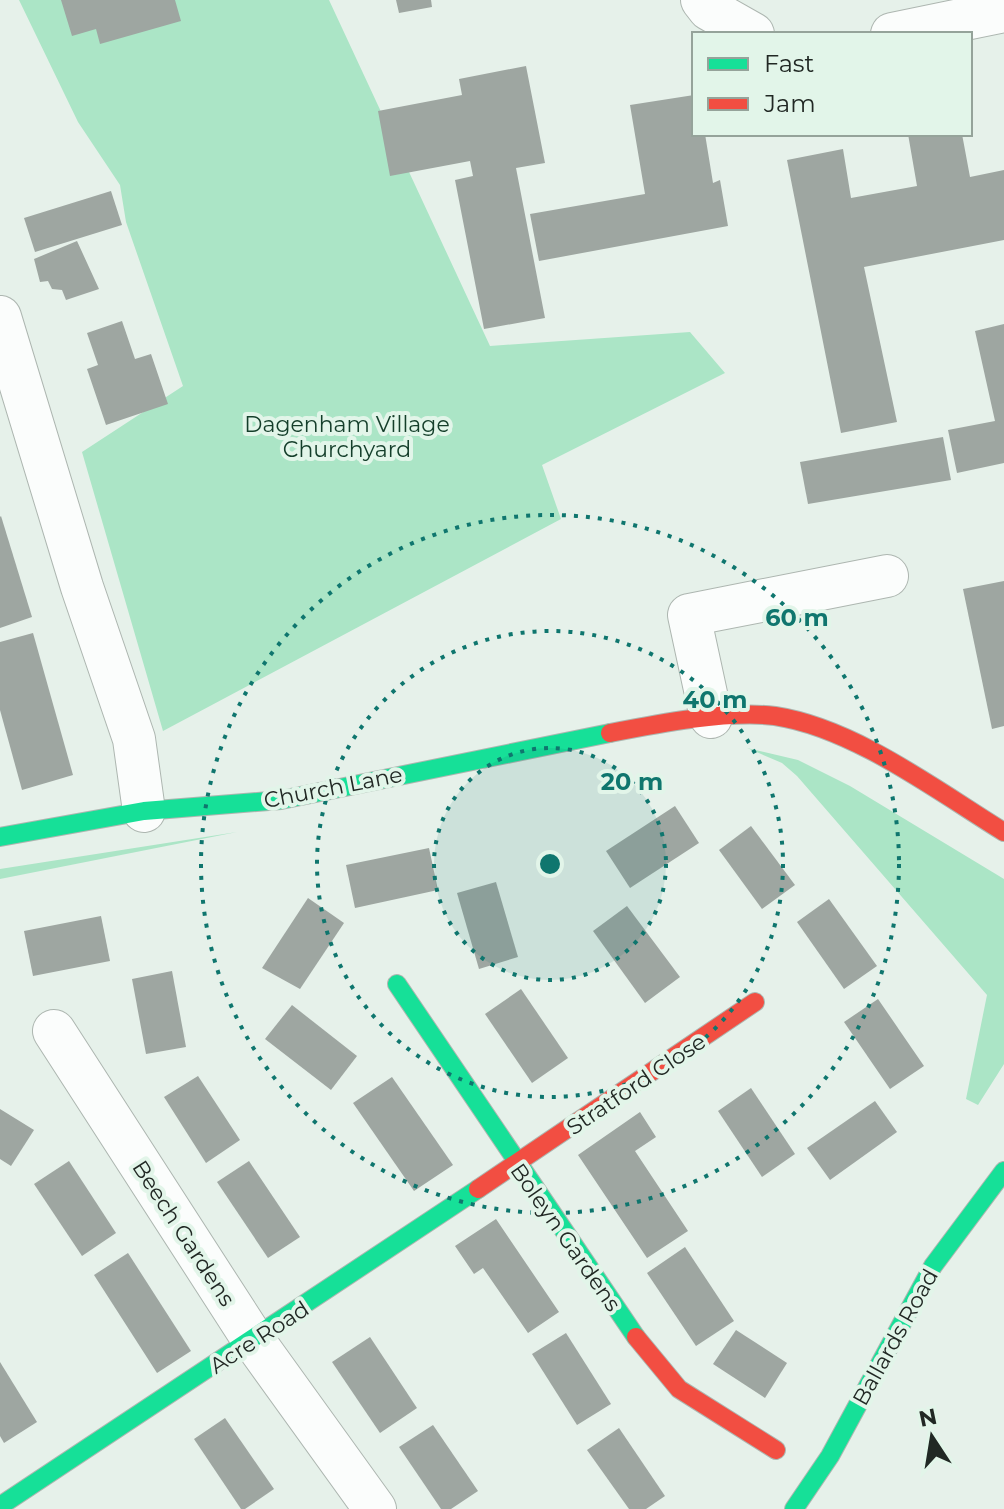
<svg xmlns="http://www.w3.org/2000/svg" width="1004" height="1509" viewBox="0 0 1004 1509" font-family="Montserrat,sans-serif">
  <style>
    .green { fill: #abe5c6 }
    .building { fill: #9ea6a1 }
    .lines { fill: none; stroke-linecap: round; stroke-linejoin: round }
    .street-casing { stroke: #adb6b0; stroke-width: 44 }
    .fast-casing { stroke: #adb6b0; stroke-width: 20 }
    .jam-casing { stroke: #adb6b0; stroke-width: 20 }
    .street { stroke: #fbfdfc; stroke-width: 42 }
    .fast { stroke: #16e098; stroke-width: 18 }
    .jam { stroke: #f24e42; stroke-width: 18 }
    .ring { fill: none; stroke: #0f766e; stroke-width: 4; stroke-dasharray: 4 8 }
    .labels { text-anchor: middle; stroke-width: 8; stroke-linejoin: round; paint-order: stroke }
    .park-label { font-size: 22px; fill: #143e2a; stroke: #e2f5e9 }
    .street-label { font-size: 22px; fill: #212824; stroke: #e2f5e9 }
    .centre { fill: #0f766e; stroke: #e2f5e9; stroke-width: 4 }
    .ring-label { font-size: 24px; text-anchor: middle; font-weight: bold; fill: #0f766e; stroke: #e2f5e9; stroke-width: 8; stroke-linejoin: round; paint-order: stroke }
  </style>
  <rect width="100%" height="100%" fill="#e6f1ea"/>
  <!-- green -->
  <g class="green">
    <path d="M19,0H329L490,346L690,332L725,373L542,465L561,519L163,731L82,452L183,386L126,222L120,185L78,122Z"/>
    <path d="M747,748L798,760L850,786L1004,879V1064L978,1105L966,1099L987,995L797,776L782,763Z"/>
    <path d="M237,832L0,879V869Z"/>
  </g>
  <!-- building -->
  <g class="building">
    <path d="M61,0H175L181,21L100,44L96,29L72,36Z"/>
    <path d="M396,0H431L432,7L399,13Z"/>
    <path d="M526,66L545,163L516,168L545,318L484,329L455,180L473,176L470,161L390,176L378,111L462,95L459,79Z"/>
    <path d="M694,95V134H705L713,183L720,180L728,226L539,261L530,214L645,194L630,105Z"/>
    <path d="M908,134H962L970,177L1004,170V240L864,267L897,422L841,433L787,160L843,149L851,198L917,186Z"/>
    <path d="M111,191L122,225L35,252L24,218Z"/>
    <path d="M77,241L99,289L66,300L62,290L52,289L48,281L40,282L34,259Z"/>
    <path d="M122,321L135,359L151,354L168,404L106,425L87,369L98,365L87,333Z"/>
    <path d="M1004,324V463L957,473L948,430L995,421L975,331Z"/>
    <path d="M943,437L951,480L808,504L800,462Z"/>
    <path d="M1,516L32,617L0,628V517Z"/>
    <path d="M1004,581V726L992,729L963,589Z"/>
    <path d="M33,633L73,775L22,790L0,710V642Z"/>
    <path d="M675,806L699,843L630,888L606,851Z"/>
    <path d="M751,826L795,885L762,909L719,850Z"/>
    <path d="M429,848L438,890L355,908L346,865Z"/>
    <path d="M496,882L518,957L479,969L457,893Z"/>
    <path d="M308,898L344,923L300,989L262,968Z"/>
    <path d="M829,899L877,966L844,989L797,922Z"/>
    <path d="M627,906L680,977L645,1003L593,931Z"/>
    <path d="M101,916L110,961L33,976L24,931Z"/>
    <path d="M172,971L186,1047L146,1054L132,979Z"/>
    <path d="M521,989L568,1058L532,1083L485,1014Z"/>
    <path d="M878,999L924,1066L890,1089L844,1022Z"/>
    <path d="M292,1005L357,1056L331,1090L265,1039Z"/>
    <path d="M198,1076L240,1140L206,1163L164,1097Z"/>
    <path d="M392,1077L453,1165L414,1191L353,1103Z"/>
    <path d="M751,1088L795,1154L762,1177L718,1111Z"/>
    <path d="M875,1101L897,1132L830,1180L807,1148Z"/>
    <path d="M0,1109L34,1130L11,1166L0,1159Z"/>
    <path d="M640,1112L656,1137L635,1151L688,1231L647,1258L578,1155Z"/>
    <path d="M69,1161L116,1233L82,1256L34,1184Z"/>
    <path d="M249,1161L300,1237L268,1258L217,1182Z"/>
    <path d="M496,1219L559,1312L528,1333L483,1268L474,1274L455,1246Z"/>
    <path d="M685,1247L734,1321L696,1346L647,1273Z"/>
    <path d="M128,1253L191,1351L157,1373L94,1275Z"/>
    <path d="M736,1330L787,1363L765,1398L713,1364Z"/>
    <path d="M566,1333L611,1404L577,1425L532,1354Z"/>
    <path d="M370,1337L417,1408L380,1433L332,1362Z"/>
    <path d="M0,1362L37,1422L4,1443L0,1436Z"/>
    <path d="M225,1418L274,1489L245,1509H241L194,1439Z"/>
    <path d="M433,1425L478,1491L451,1509H441L399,1447Z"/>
    <path d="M619,1428L665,1496L646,1509H629L587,1450Z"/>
  </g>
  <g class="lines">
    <defs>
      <g id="street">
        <path d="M702,0L709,9L753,34"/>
        <path d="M892,34L1004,11"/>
        <path d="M0,317L82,587L134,739L144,811"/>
        <path d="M711,717L689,615L887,576"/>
        <path d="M54,1031L254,1341L375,1509"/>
      </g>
      <g id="fast">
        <path d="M0,837L144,811L281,800L610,733"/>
        <path d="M397,984L636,1337"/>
        <path d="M0,1506L478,1189"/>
        <path d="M794,1509L830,1456L933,1266L1004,1171"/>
      </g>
      <g id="jam">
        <path d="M610,733C656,724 728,710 775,716C854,728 936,790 1004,832"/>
        <path d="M478,1189L755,1002"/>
        <path d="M636,1337L679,1389L776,1450"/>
      </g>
    </defs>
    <!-- street casing -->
    <use href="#street" class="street-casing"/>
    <!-- fast casing -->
    <use href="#fast" class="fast-casing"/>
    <!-- jam casing -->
    <use href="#jam" class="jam-casing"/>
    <!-- street -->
    <use href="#street" class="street"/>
    <!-- fast -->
    <use href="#fast" class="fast"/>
    <!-- jam -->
    <use href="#jam" class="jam"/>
  </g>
  <!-- distance rings -->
  <circle cx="550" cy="864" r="116" fill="#0f766e" fill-opacity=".12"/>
  <g class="ring">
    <circle cx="550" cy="864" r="116"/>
    <circle cx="550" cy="864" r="233"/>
    <circle cx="550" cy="864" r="349"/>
  </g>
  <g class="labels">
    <!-- park labels -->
    <g class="park-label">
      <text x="347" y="432">Dagenham Village<tspan x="347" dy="25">Churchyard</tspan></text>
    </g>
    <!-- street labels -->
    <g class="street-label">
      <text transform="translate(333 787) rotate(-11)" y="8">Church Lane</text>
      <text transform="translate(636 1084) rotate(-34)" y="8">Stratford Close</text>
      <text transform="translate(184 1233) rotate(57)" y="8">Beech Gardens</text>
      <text transform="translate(566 1237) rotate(55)" y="8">Boleyn Gardens</text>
      <text transform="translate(259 1337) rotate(-33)" y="8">Acre Road</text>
      <text transform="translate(895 1337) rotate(-61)" y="8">Ballards Road</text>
    </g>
  </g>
  <circle cx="550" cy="864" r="12" class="centre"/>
  <g class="ring-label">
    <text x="797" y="626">60 m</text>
    <text x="715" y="708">40 m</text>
    <text x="632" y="790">20 m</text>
  </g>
  <!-- legend -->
  <rect x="692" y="32" width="280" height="104" fill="#e2f5e9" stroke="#95a39a" stroke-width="2"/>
  <rect x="708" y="58" width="40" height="12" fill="#16e098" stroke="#95a39a" stroke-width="2"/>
  <text x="764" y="72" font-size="24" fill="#212824">Fast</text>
  <rect x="708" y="98" width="40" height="12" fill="#f24e42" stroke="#95a39a" stroke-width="2"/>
  <text x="764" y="112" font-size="24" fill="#212824">Jam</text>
  <!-- north arrow -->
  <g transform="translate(932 1437) rotate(348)" stroke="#e2f5e9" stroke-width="6" paint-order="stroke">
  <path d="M0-6L14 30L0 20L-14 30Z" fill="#212824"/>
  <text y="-12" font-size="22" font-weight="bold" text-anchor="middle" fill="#212824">N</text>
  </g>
</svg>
